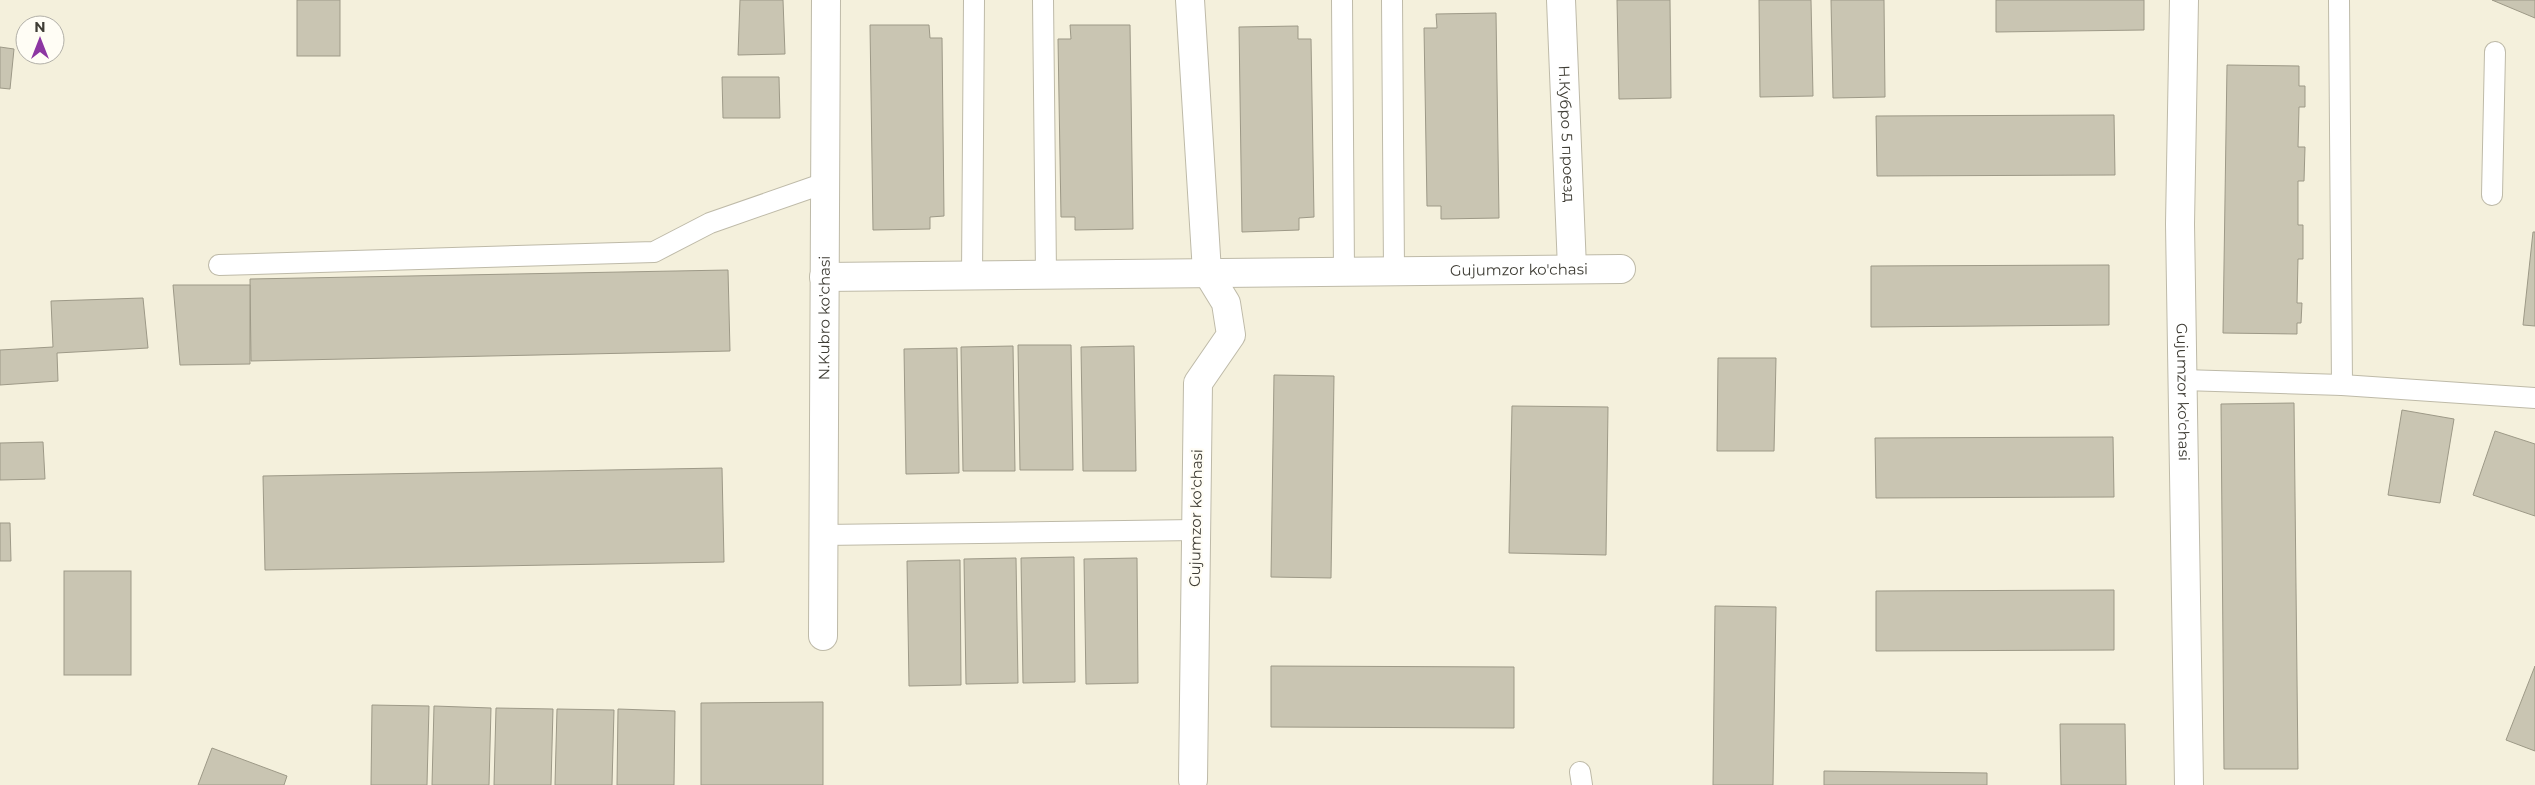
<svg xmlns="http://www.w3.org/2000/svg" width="2535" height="785" viewBox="0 0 2535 785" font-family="Montserrat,sans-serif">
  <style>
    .building { fill: #c9c5b2; stroke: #9d9987 }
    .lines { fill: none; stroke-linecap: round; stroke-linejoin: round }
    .lane-casing { stroke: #bebaa8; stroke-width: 22 }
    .street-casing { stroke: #bebaa8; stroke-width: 30 }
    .lane { stroke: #fff; stroke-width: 20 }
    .street { stroke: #fff; stroke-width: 28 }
    .labels { text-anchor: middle; stroke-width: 4.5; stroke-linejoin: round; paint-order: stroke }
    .street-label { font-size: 15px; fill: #3f3d35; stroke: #fffdf5 }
  </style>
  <rect width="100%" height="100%" fill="#f4f0dc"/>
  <!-- building -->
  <g class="building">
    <rect x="297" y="0" width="43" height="56"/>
    <path d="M740,0H783L785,54L738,55Z"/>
    <path d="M1617,0H1670L1671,98L1619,99Z"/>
    <path d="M1759,0H1811L1813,96L1760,97Z"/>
    <path d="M1831,0H1884L1885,97L1833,98Z"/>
    <path d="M1996,0H2144V30L1996,32Z"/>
    <path d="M2492,0H2535V18Z"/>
    <path d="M1496,13L1499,218L1441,219V206H1427L1424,28H1437L1436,14Z"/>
    <path d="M870,25H929L930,38H942L944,216L930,217V229L873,230Z"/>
    <path d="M1070,25H1130L1133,229L1075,230V217H1061L1058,39H1071Z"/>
    <path d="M1298,26V39H1311L1314,217L1299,218V230L1242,232L1239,27Z"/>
    <path d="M0,47L14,49L10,89L0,88Z"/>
    <path d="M2227,65L2299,66V86H2305V107H2299L2298,147H2305L2304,181H2298V225H2303V259H2298L2297,303H2302L2301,323H2297V334L2223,333Z"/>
    <path d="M722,77H779L780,118H723Z"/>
    <path d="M2114,115L2115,175L1877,176L1876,116Z"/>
    <path d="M2533,232H2535V326L2523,325Z"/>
    <path d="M2109,265V325L1871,327V266Z"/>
    <path d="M728,270L730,351L251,361L250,279Z"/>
    <path d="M173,285H250V364L180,365Z"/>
    <path d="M143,298L148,348L57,353L58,381L0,385V350L53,347L51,301Z"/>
    <path d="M1018,345H1071L1073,470H1020Z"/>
    <path d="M1013,346L1015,471H963L961,347Z"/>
    <path d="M1134,346L1136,471H1083L1081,347Z"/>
    <path d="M957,348L959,473L906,474L904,349Z"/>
    <path d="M1718,358H1776L1774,451H1717Z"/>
    <path d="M1274,375L1334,376L1331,578L1271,577Z"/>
    <path d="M2294,403L2298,769H2224L2221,404Z"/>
    <path d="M1512,406L1608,407L1606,555L1509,553Z"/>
    <path d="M2402,410L2454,419L2440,503L2388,495Z"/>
    <path d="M2495,431L2535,444V516L2473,495Z"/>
    <path d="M2113,437L2114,497L1876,498L1875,438Z"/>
    <path d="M43,442L45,479L0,480V443Z"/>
    <path d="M722,468L724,562L265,570L263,476Z"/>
    <path d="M0,523H10L11,561H0Z"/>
    <path d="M1074,557L1075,682L1023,683L1021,558Z"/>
    <path d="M1016,558L1018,683L966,684L964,559Z"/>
    <path d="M1137,558L1138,683L1086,684L1084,559Z"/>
    <path d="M960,560L961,685L909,686L907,561Z"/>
    <rect x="64" y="571" width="67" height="104"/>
    <path d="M2114,590V650L1876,651V591Z"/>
    <path d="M1715,606L1776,607L1773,785H1713Z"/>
    <path d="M1271,666L1514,667V728L1271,727Z"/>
    <path d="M2535,666V751L2506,740Z"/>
    <path d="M823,702V785H701V703Z"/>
    <path d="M372,705L429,706L427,785H371Z"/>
    <path d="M434,706L491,708L489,785H432Z"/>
    <path d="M496,708L553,709L551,785H494Z"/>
    <path d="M557,709L614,710L612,785H555Z"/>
    <path d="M618,709L675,711L674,785H617Z"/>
    <path d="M2060,724H2125L2126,785H2061Z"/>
    <path d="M212,748L287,776L284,785H198Z"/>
    <path d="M1824,771L1987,773V785H1824Z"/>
  </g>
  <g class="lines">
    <defs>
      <g id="lane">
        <path d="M1043,0L1046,274"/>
        <path d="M1342,0L1344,271"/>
        <path d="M1392,0L1394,270"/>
        <path d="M2339,0L2342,385"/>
        <path d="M2492,195L2495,52"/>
        <path d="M219,265L654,252L710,223L825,183"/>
        <path d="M972,275L974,0"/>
        <path d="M2183,380L2342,385L2535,398"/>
        <path d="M823,535L1196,530"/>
        <path d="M1580,772L1582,785"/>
      </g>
      <g id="street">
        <path d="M1190,0L1207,272L1226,303L1231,335L1198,383L1193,780"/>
        <path id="s1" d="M1561,0L1572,268"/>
        <path id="s2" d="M2184,0L2180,224L2189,785"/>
        <path id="s3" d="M824,277L1621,269"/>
        <path id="s4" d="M823,636L826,0"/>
      </g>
    </defs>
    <!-- lane casing -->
    <use href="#lane" class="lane-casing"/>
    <!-- street casing -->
    <use href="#street" class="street-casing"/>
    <!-- lane -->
    <use href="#lane" class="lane"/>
    <!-- street -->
    <use href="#street" class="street"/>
  </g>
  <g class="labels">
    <!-- street labels -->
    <g class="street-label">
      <text dy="5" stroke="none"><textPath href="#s1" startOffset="134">Н.Кубро 5 проезд</textPath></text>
      <text dy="5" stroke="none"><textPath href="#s3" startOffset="695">Gujumzor ko'chasi</textPath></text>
      <text dy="5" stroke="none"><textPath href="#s4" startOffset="318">N.Kubro ko'chasi</textPath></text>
      <text dy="5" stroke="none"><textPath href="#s2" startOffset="392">Gujumzor ko'chasi</textPath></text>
      <text transform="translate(1196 518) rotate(-89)" y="5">Gujumzor ko'chasi</text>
    </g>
  </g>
  <!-- north arrow -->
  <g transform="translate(40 40)"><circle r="24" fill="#fffdf5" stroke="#b2b0a8"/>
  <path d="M0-4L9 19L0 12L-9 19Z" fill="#8d36a2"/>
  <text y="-8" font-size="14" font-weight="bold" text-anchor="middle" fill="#3f3d35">N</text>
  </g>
</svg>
